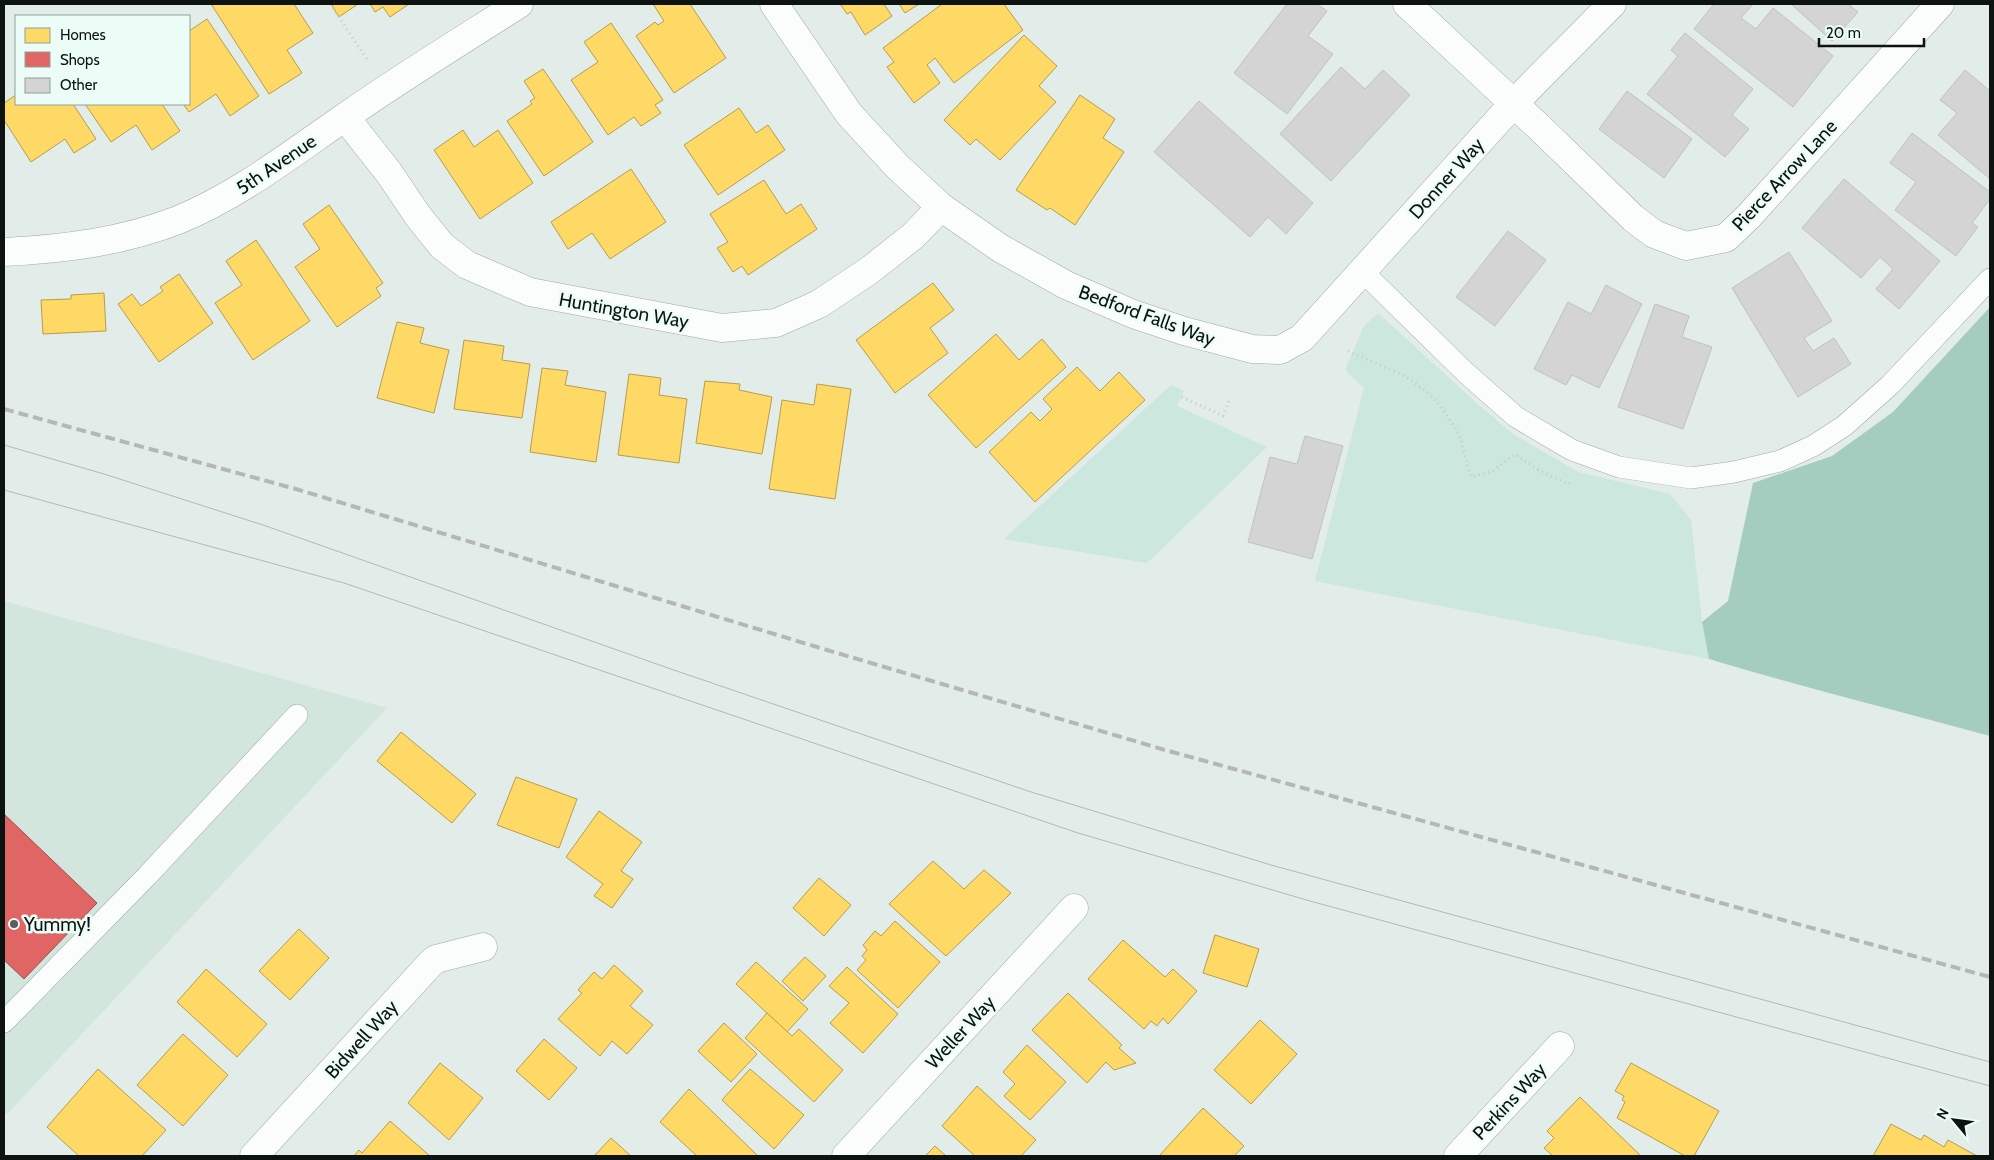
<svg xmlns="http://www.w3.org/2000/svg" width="1994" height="1160" viewBox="0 0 1994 1160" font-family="Cabin,sans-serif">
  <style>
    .built { fill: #d2e6de }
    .green { fill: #cce7dd }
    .water { fill: #a4cdbf }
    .homes { fill: #ffd966; stroke: #b69e4c }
    .shops { fill: #e06666; stroke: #a14d4c }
    .building { fill: #d3d4d3; stroke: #c1c2c0 }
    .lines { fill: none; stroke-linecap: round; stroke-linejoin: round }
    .lane-casing { stroke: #a2a9a7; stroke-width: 22 }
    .street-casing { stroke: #a2a9a7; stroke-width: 29 }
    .path { stroke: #c6c9c8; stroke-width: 3; stroke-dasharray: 1 4; stroke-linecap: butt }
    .lane { stroke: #fbfcfc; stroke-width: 21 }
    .street { stroke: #fbfcfc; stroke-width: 28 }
    .tram { stroke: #b5b7b7; stroke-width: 1 }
    .rail { stroke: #b5b7b7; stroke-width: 4; stroke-dasharray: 10 5; stroke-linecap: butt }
    .poi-dot { fill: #585f5c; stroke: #ebfdf6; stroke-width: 2 }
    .labels { text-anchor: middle; stroke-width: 5; stroke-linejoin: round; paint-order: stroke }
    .street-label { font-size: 19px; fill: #0d1311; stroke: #ebfdf6 }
    .poi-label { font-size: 19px; fill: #0d1311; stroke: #ebfdf6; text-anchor: start }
  </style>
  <rect width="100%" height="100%" fill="#e2ece8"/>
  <!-- built -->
  <path class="built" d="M4,601L387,708L7,1114L4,1111Z"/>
  <!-- green -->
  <g class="green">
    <path d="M1378,313L1481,407L1513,434L1578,472L1670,494L1691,520L1702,622L1709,659L1315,581L1364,388L1345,370L1364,326Z"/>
    <path d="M1171,385L1184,391L1177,406L1267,447L1147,563L1004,539Z"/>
  </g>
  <!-- water -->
  <path class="water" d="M1990,307V736C1896,710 1802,687 1709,659L1702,622L1728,601L1753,483L1832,456L1893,412Z"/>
  <!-- homes -->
  <g class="homes">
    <path d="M211,4H294L313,33L287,50L302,73L269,94Z"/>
    <path d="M331,4H358L339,17Z"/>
    <path d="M370,4H409L390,17L383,7L375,12Z"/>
    <path d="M653,4H690L726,58L674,93L636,36L655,22L658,25L664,21Z"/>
    <path d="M840,4H884L892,16L865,35L851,12L847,14Z"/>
    <path d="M899,4H919L905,13Z"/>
    <path d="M942,4H1004L1023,30L954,83L935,58L927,65L940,83L914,103L887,67L894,62L883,48Z"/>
    <path d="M207,19L259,96L230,116L216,94L189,112L183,104H189V31Z"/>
    <path d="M611,23L663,100L655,105L661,113L641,126L634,117L608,135L571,80L598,62L584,42Z"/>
    <path d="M1024,35L1057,66L1039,86L1056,102L1000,160L976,139L970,145L944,120Z"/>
    <path d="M543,69L593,142L544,176L507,121L532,104L530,101L535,98L524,81Z"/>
    <path d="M16,95V104H73L96,139L74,153L65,139L31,162L4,120V103Z"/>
    <path d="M1080,95L1115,119L1103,138L1124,152L1075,225L1050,208L1047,210L1016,190Z"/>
    <path d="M85,104H162L180,131L152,150L136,125L111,142Z"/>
    <path d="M739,108L756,133L768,125L785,150L718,195L684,145Z"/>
    <path d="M463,130L474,147L498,130L533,183L480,219L434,150Z"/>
    <path d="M631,169L666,222L610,259L592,233L568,249L551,222Z"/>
    <path d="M764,180L786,214L801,204L817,229L748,275L742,266L733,272L717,248L728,242L710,214Z"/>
    <path d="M329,205L383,283L376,288L381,296L337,327L295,267L320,249L303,224Z"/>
    <path d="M256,240L310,321L253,360L215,303L242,285L226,261Z"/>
    <path d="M179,274L213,323L159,362L118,304L132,294L141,306L163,291L160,287Z"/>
    <path d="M933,283L954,310L930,328L948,353L895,393L856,340Z"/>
    <path d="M104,293L106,331L43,334L41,300L71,299V295Z"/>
    <path d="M397,322L424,328L420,343L449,350L434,413L377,398Z"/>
    <path d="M996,334L1019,360L1042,339L1066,367L976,448L928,395Z"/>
    <path d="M464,340L504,346L502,360L530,364L522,418L454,409Z"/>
    <path d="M1077,367L1100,391L1119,372L1145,400L1035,502L989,452L1031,412L1040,421L1052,409L1043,399Z"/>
    <path d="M542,368L568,371L565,385L606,392L596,462L530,452Z"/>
    <path d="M629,374L661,378L659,395L687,399L679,463L618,455Z"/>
    <path d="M705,381L740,384L739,390L772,397L762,454L696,443Z"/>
    <path d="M817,384L851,389L835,499L769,489L782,400L814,405Z"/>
    <path d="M401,732L476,794L452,823L377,761Z"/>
    <path d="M516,777L577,799L559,848L497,825Z"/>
    <path d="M599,811L642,842L621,871L633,879L612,908L594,896L603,884L566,857Z"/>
    <path d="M933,861L964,889L984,870L1011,893L946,956L889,904Z"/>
    <path d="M819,878L851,905L824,936L793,908Z"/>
    <path d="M895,921L940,962L898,1008L857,970L866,960L862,956L867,950L863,945L875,931L881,936Z"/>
    <path d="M299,929L329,958L290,1000L259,971Z"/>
    <path d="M1215,935L1259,949L1247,987L1203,973Z"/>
    <path d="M1123,940L1165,977L1173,969L1197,991L1168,1024L1163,1018L1157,1026L1151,1021L1144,1029L1088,979Z"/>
    <path d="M805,957L826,976L803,1001L782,981Z"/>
    <path d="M756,962L808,1009L787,1032L736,984Z"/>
    <path d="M614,965L643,991L630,1006L653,1025L627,1054L612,1041L600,1056L558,1019L582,993L578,990L594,972L602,979Z"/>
    <path d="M847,967L898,1014L863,1053L830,1023L849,1003L829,986Z"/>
    <path d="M206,969L267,1024L237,1057L177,1002Z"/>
    <path d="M1068,993L1122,1045L1119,1048L1136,1063L1114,1070L1106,1062L1087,1083L1032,1030Z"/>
    <path d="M767,1013L792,1036L799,1029L843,1070L814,1102L745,1038Z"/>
    <path d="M1260,1020L1297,1054L1251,1104L1214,1070Z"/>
    <path d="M724,1023L757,1054L731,1082L698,1051Z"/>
    <path d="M183,1034L228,1075L183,1126L137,1085Z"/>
    <path d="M544,1039L577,1068L549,1100L516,1071Z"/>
    <path d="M1027,1045L1066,1082L1030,1120L1004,1096L1015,1084L1003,1072Z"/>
    <path d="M440,1063L483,1098L449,1140L408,1103Z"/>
    <path d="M1631,1063L1719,1111L1694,1156H1685L1617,1118L1625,1102L1622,1100L1624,1096L1615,1091Z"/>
    <path d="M98,1069L166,1130L142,1156H79L47,1127Z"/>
    <path d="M750,1069L804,1115L774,1149L722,1100Z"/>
    <path d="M977,1086L1036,1140L1021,1156H975L942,1126Z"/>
    <path d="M689,1089L758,1156H697L660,1122Z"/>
    <path d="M1580,1097L1641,1156H1553L1544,1148L1554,1138L1547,1131Z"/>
    <path d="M1203,1108L1244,1146L1234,1156H1159Z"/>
    <path d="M390,1121L430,1156H354L359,1150L362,1153Z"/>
    <path d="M1891,1124L1921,1140L1924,1135L1944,1147L1948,1140L1977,1156H1873Z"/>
    <path d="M611,1138L631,1156H594Z"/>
    <path d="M935,1146L946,1156H925Z"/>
  </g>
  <!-- shops -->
  <path class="shops" d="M4,814L97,903L24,979L4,960Z"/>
  <!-- building -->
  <g class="building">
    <path d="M1287,4H1317L1327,11L1308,36L1333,54L1287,114L1234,73Z"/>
    <path d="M1714,4H1753L1741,18L1756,29L1773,8L1833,56L1793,107L1694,29Z"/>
    <path d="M1791,4H1848L1858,12L1832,41Z"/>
    <path d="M1685,33L1753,89L1732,115L1749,129L1725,157L1647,94L1678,56L1671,50Z"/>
    <path d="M1341,67L1365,89L1383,70L1410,95L1331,181L1280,134Z"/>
    <path d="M1965,70L1990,91V179L1938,135L1957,113L1940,100Z"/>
    <path d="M1627,91L1692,139L1664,178L1599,129Z"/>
    <path d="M1199,101L1313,203L1286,234L1268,217L1250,237L1154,152Z"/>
    <path d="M1912,133L1990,192V199L1972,223L1978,227L1956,256L1895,210L1916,182L1890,163Z"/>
    <path d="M1844,179L1940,261L1899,309L1876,289L1893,269L1880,257L1861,278L1802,228Z"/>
    <path d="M1508,231L1546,260L1495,326L1456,297Z"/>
    <path d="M1789,252L1832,321L1804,338L1813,351L1834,338L1851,364L1798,397L1732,288Z"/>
    <path d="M1606,285L1642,304L1599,388L1572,375L1566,385L1534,369L1568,302L1591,314Z"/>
    <path d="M1655,304L1689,316L1682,337L1712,347L1683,429L1618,407Z"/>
    <path d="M1305,436L1343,446L1312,559L1248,542L1270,457L1297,464Z"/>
  </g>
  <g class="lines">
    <defs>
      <g id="lane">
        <path d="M1362,271L1466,373L1516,417L1572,450L1619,467L1691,478L1734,472L1780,461L1813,446L1844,426L1890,385L1990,279"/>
        <path d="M4,1022L147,876L297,715"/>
      </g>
      <g id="street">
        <path d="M774,4L849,114L897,166L941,207L1000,248L1066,285L1133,314L1184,331L1252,349L1280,350L1302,338L1514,103L1612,4"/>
        <path d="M1407,4L1541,129L1633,218L1654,234L1686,246L1726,238L1749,216L1940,4"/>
        <path d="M345,117L389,173L418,216L442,246L467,265L530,292L722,328L776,323L819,304L870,270L913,236L941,207"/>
        <path d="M4,252C63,249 122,242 178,220C239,195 291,154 345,117C402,77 461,41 519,4"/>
        <path d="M254,1156L431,963L436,959L483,947"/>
        <path d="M846,1156L1074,908"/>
        <path d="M1458,1156L1560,1046"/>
      </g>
    </defs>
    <!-- lane casing -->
    <use href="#lane" class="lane-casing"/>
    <!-- street casing -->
    <use href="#street" class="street-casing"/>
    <!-- path -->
    <g class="path">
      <path d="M330,4L368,61"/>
      <path d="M1348,351L1405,376L1427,392L1440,405L1459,434L1471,477L1493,471L1515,454L1540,471L1569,484L1571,480"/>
      <path d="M1182,397L1223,416L1230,398"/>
    </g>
    <!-- lane -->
    <use href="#lane" class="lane"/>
    <!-- street -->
    <use href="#street" class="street"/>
    <!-- tram -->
    <g class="tram">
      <path d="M4,445L104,474L266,526L668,668L1028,791L1271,865L1990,1062"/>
      <path d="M4,490L344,583L1078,833L1310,901L1990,1086"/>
    </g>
    <!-- rail -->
    <path class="rail" d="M4,409L296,489L817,647L1165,750L1990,977"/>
  </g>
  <!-- markers -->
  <circle class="poi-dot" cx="14" cy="924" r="5"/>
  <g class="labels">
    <!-- street labels -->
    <g class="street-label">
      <text transform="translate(276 164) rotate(-34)" y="7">5th Avenue</text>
      <text transform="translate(1784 175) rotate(-47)" y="7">Pierce Arrow Lane</text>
      <text transform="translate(1446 178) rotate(-48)" y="7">Donner Way</text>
      <text transform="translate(624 310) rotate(10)" y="7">Huntington Way</text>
      <text transform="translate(1147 315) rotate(20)" y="7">Bedford Falls Way</text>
      <text transform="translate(960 1032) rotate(-47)" y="7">Weller Way</text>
      <text transform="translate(361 1039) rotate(-48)" y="7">Bidwell Way</text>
      <text transform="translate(1509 1101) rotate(-47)" y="7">Perkins Way</text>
    </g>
    <!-- poi labels -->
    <g class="poi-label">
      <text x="24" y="931">Yummy!</text>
    </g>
  </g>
  <!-- border -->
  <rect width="1994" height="1160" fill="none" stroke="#0d1311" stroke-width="10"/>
  <!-- legend -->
  <rect x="15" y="15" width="175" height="90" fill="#ebfdf6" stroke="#929f9a"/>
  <rect x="25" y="28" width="25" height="15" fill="#ffd966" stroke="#929f9a"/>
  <text x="60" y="40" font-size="15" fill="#0d1311">Homes</text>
  <rect x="25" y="52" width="25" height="15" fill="#e06666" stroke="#929f9a"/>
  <text x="60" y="65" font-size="15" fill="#0d1311">Shops</text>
  <rect x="25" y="78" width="25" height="15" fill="#d3d4d3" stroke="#929f9a"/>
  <text x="60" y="90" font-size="15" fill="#0d1311">Other</text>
  <!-- north arrow -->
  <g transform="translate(1954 1120) rotate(299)" stroke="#ebfdf6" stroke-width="4" paint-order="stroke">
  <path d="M0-4L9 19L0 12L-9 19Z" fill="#0d1311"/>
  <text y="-8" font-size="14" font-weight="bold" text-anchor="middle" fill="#0d1311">N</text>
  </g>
  <!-- scale -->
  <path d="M1819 38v8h105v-8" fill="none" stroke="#0d1311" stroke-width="2.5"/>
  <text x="1826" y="38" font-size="15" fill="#0d1311" stroke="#ebfdf6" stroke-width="4" paint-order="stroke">20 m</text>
</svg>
